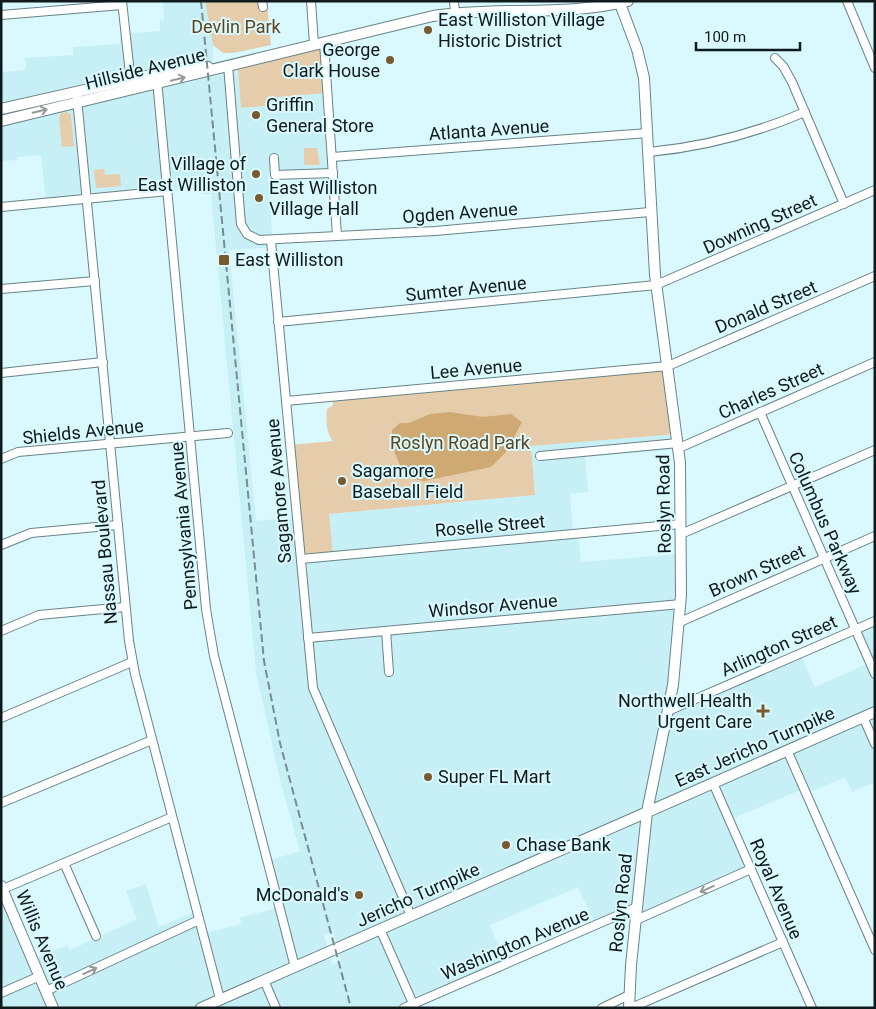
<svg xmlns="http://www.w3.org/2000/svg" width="876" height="1009" viewBox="0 0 876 1009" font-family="Roboto,sans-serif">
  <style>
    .built { fill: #c7eff6; fill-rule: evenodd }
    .green { fill: #e5cdab }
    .water { fill: #cea973 }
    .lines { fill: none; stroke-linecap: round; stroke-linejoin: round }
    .minor-casing { stroke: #678387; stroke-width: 10 }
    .major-casing { stroke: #678387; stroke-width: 12 }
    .minor { stroke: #fff; stroke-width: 8 }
    .major { stroke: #fff; stroke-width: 10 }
    .rail { stroke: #788d91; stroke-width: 2; stroke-dasharray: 8 4; stroke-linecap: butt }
    .oneway { stroke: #939899 }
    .poi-dot { fill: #785a2e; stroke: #daf9fe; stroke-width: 2 }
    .labels { text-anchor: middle; stroke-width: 4; stroke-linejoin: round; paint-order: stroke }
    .poi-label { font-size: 18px; fill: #0f1a1c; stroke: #daf9fe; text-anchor: start }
    .park-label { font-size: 18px; fill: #60451c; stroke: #daf9fe }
    .street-label { font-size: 18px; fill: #0f1a1c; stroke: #daf9fe }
  </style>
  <rect width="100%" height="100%" fill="#daf9fe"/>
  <!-- built -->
  <path class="built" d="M163,1H205L213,45L212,75L238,69L242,108L278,105V97L326,93L331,171L268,174L273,247L229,250L256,521L296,517L333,555L328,514L535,495L531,446L678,434L679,449L585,457L588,492L570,494L573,533H578L581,562L681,554L668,711L800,654L815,687L869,663L856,631L875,623V782L852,792L845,777L806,794L803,789L729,820L751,869L636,920L637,908L595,924L578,887L490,925L505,962L414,1004L415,1008H1V993L7,990L1,978V886L33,959L67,945L70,950L137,919L126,891L146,884L159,927L197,911L203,934L241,924L240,918L279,907L267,861L300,851L280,780L256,672L211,194H202V188L46,202L41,155L17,157V160L1,161V72L26,70L25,58L73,55V47L120,44V34L160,31V21L164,20ZM333,932L341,962L332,964L324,935Z"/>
  <!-- green -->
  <g class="green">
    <path d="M205,1H267L271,45L233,53H223L213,45Z"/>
    <path d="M323,47L326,93L278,97V105L241,108L238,69Z"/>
    <path d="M67,112L71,115L74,146L62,147L59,117L61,113Z"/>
    <path d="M304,148H317L320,165H304Z"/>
    <path d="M104,169L105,175L120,174L121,186L96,188L94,170Z"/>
    <path d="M668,366L678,434L531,446L535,495L329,514L333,555L302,558L290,445L333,441C326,433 326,419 327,409L333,405L332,397Z"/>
  </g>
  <!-- water -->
  <path class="water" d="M450,412L483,417L511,414L522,422L507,451L491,467L424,481L405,477L391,444L392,430L400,423H409L430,414Z"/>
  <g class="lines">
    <defs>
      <g id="minor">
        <path d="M122,1L131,83"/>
        <path d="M262,1L263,7"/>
        <path d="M311,1L314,44"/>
        <path d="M454,1L455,13"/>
        <path d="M847,1L875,68"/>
        <path d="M1,15L122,5"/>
        <path d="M324,42L337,236"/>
        <path d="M775,58L783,66L792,82L844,204"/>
        <path d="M228,65L241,224L247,234L259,240L435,231L650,212"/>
        <path d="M157,80L206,609L214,656L295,967"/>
        <path d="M77,98L129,641L135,674L220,999"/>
        <path d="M649,152C702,147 756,133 805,112"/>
        <path d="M332,157L648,133"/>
        <path d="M274,158L275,175L333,173"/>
        <path d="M1,207L168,191"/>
        <path d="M271,241L313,688L411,916"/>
        <path d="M1,289L95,281"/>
        <path d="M278,322L656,285L875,190"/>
        <path d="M1,373L103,362"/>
        <path d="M286,401L668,366L875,276"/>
        <path d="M760,412L875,674"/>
        <path d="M679,448L875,362"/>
        <path d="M540,456L678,443"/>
        <path d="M1,459L18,452L228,433"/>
        <path d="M681,534L875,450"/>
        <path d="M1,545L31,533L118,525"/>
        <path d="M301,559L681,524"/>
        <path d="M680,622L875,536"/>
        <path d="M1,631L39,615L125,607"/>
        <path d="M386,631L389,672"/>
        <path d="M308,638L681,604"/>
        <path d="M668,711L875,621"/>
        <path d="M863,717L875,744"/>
        <path d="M1,718L132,662"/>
        <path d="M787,750L875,950"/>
        <path d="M713,783L812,1008"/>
        <path d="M1,803L152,740"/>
        <path d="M64,863L96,936"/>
        <path d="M3,889L172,817"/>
        <path d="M636,920L751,869"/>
        <path d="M380,929L415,1008"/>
        <path d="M264,980L276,1008"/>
        <path d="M46,991L199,920"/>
        <path d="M1,993L40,976"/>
        <path d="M404,1008L637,907"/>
        <path d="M602,1008L629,995"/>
        <path d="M631,1008L783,942"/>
      </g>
      <g id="major">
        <path d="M619,1L637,49L644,78L655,275L680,463L681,595L673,685L647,812L631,965L629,1008"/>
        <path d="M1,109L173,70L208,67"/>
        <path d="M1,121L433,16C498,6 565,17 628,1"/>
        <path d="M1,886L53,1008"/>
        <path d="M201,1008L875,712"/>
      </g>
    </defs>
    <!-- minor casing -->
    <use href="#minor" class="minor-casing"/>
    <!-- major casing -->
    <use href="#major" class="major-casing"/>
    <!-- minor -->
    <use href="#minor" class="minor"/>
    <!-- major -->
    <use href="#major" class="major"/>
    <!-- rail -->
    <path class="rail" d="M201,1L264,661L280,743L351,1008"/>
  </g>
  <!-- one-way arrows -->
  <defs><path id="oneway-shaft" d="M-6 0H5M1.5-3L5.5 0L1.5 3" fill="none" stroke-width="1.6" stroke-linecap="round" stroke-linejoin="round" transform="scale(1.25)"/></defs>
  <g class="oneway">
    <use href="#oneway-shaft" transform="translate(178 79) rotate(-14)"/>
    <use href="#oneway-shaft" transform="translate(40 111) rotate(-14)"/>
    <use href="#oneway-shaft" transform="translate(707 889) rotate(156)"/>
    <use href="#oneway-shaft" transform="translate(90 971) rotate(-25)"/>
  </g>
  <!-- markers -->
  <g class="poi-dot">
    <circle cx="428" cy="30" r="5"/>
    <circle cx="390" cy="60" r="5"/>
    <circle cx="256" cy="115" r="5"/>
    <circle cx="256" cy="174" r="5"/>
    <circle cx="259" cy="198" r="5"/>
    <rect x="218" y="254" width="12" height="12" rx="2.5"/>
    <circle cx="342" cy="481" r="5"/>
    <path d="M760.5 703.5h5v5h5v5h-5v5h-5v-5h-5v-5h5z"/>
    <circle cx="428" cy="777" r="5"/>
    <circle cx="506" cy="845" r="5"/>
    <circle cx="359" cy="895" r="5"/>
  </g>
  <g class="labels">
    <!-- poi labels -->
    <g class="poi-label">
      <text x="438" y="26">East Williston Village<tspan x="438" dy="21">Historic District</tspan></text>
      <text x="380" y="56" text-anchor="end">George<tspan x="380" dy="21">Clark House</tspan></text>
      <text x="266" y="111">Griffin<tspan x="266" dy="21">General Store</tspan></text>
      <text x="246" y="170" text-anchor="end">Village of<tspan x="246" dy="21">East Williston</tspan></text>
      <text x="269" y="194">East Williston<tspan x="269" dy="21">Village Hall</tspan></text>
      <text x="235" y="266">East Williston</text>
      <text x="352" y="477">Sagamore<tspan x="352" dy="21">Baseball Field</tspan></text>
      <text x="752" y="707" text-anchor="end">Northwell Health<tspan x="752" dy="21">Urgent Care</tspan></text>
      <text x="438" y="783">Super FL Mart</text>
      <text x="516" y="851">Chase Bank</text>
      <text x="349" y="901" text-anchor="end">McDonald's</text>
    </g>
    <!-- park labels -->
    <g class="park-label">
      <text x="236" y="33">Devlin Park</text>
      <text x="460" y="449">Roslyn Road Park</text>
    </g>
    <!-- street labels -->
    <g class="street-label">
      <text transform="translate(145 69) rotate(-14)" y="6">Hillside Avenue</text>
      <text transform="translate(489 130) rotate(-4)" y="6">Atlanta Avenue</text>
      <text transform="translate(460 213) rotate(-4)" y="6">Ogden Avenue</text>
      <text transform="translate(760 224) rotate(-24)" y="6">Downing Street</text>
      <text transform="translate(466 289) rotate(-6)" y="6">Sumter Avenue</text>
      <text transform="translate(766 307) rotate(-23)" y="6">Donald Street</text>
      <text transform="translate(476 369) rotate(-5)" y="6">Lee Avenue</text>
      <text transform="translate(771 391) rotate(-24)" y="6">Charles Street</text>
      <text transform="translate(83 432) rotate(-6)" y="6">Shields Avenue</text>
      <text transform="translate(279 491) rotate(-95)" y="6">Sagamore Avenue</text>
      <text transform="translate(664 504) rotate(-91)" y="6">Roslyn Road</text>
      <text transform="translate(825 523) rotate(66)" y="6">Columbus Parkway</text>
      <text transform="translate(184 526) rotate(-95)" y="6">Pennsylvania Avenue</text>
      <text transform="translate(490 526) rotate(-5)" y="6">Roselle Street</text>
      <text transform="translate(105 552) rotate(-95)" y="6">Nassau Boulevard</text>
      <text transform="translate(757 571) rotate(-24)" y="6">Brown Street</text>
      <text transform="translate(493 606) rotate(-5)" y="6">Windsor Avenue</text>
      <text transform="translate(779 646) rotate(-24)" y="6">Arlington Street</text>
      <text transform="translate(755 747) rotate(-24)" y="6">East Jericho Turnpike</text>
      <text transform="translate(776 889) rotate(67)" y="6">Royal Avenue</text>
      <text transform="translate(418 895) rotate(-24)" y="6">Jericho Turnpike</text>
      <text transform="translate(621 903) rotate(-84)" y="6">Roslyn Road</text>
      <text transform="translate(42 940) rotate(67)" y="6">Willis Avenue</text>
      <text transform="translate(515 944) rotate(-23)" y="6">Washington Avenue</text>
    </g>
  </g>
  <!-- border -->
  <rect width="876" height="1009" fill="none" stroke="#0f1a1c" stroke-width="5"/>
  <!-- scale -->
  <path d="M696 42v8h104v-8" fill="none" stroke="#0f1a1c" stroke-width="2.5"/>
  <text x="704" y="42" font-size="15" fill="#0f1a1c" stroke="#daf9fe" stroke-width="4" paint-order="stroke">100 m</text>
</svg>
